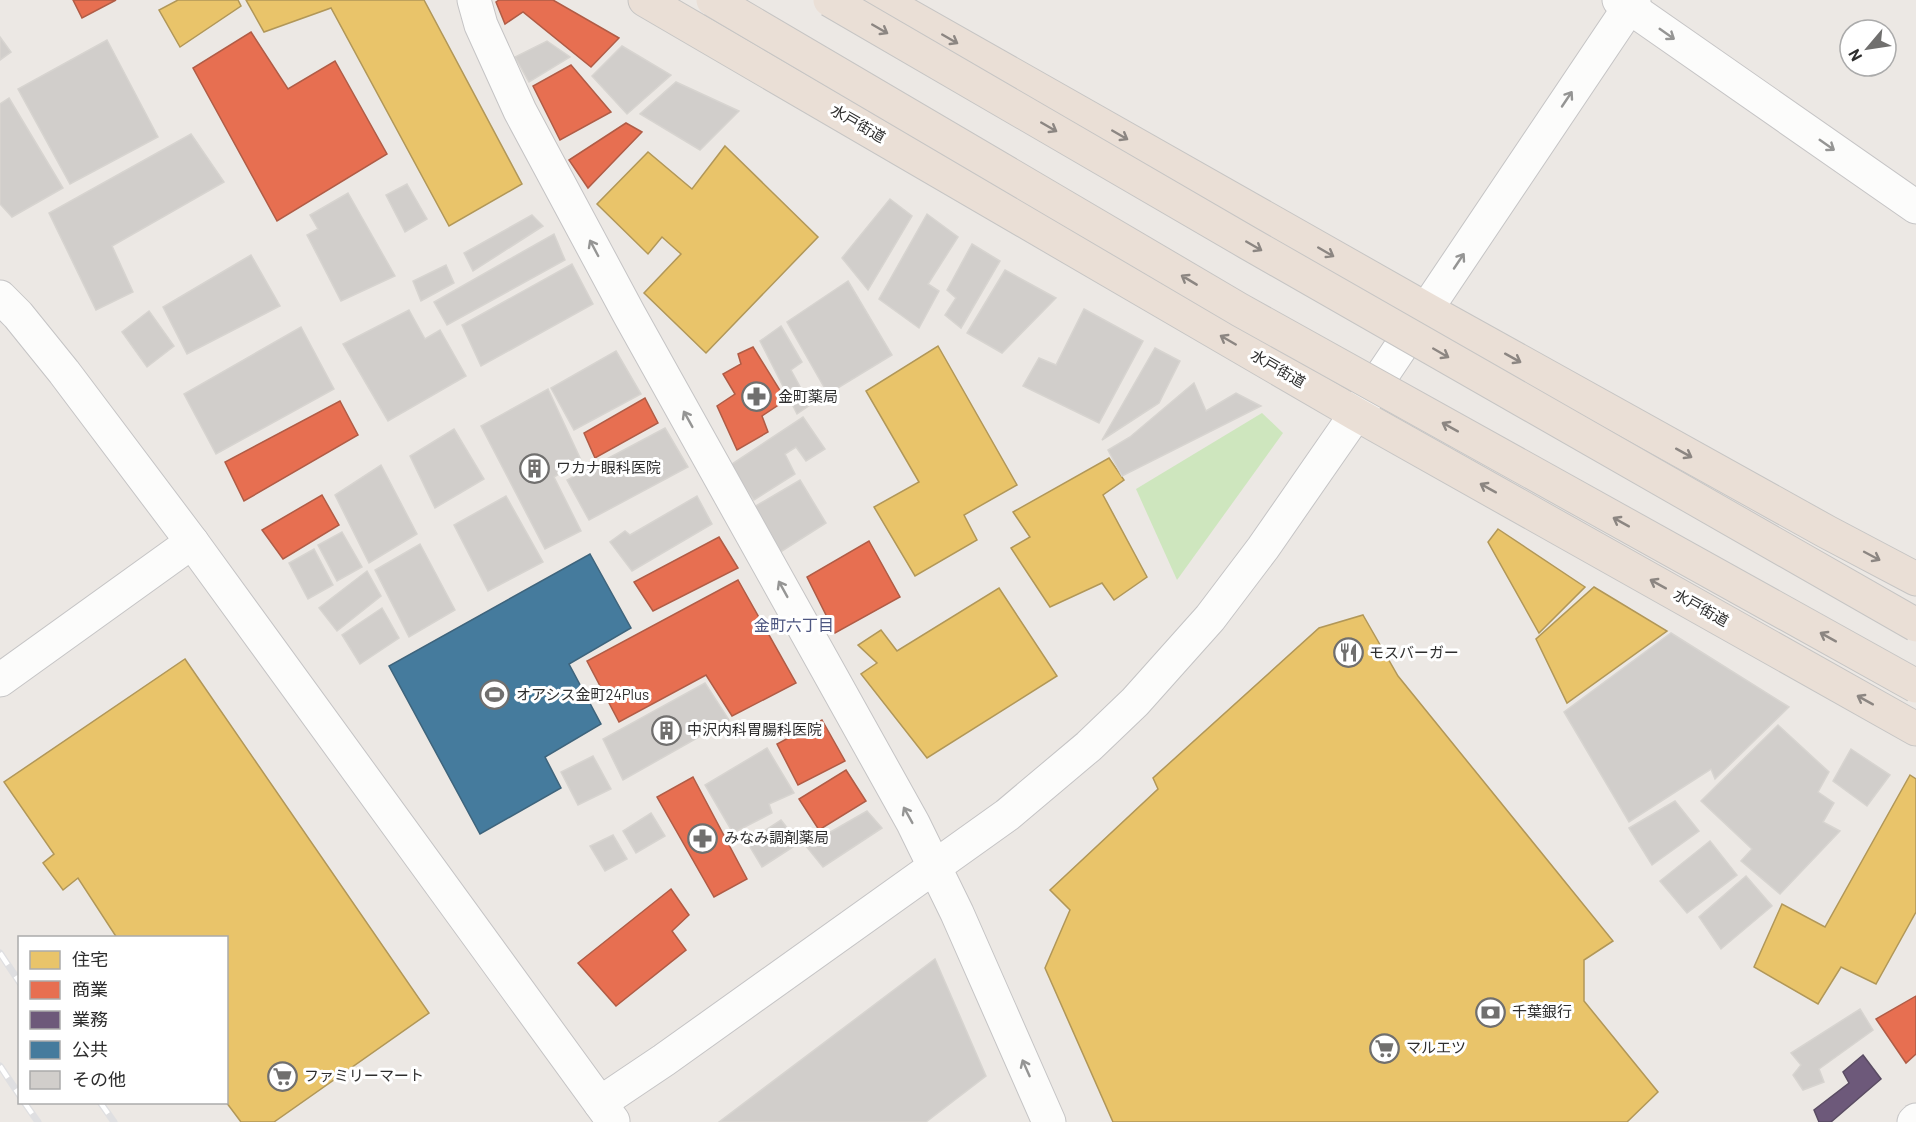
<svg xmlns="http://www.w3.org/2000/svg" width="1916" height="1122" viewBox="0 0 1916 1122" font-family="Barlow,'Noto Sans JP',sans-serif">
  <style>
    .green { fill: #cee6be }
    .homes { fill: #e9c46a; stroke: #b19758; stroke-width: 1.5 }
    .shops { fill: #e76f51; stroke: #b05c46; stroke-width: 1.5 }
    .offices { fill: #6d597a; stroke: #5a4c63; stroke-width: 1.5 }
    .public { fill: #457b9d; stroke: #3e647c; stroke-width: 1.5 }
    .building { fill: #d1cecb; stroke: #d7d4d0; stroke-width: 1.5 }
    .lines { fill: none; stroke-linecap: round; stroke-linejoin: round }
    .minor-casing { stroke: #c5c4c5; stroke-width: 35 }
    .highway-casing { stroke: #c6c5c4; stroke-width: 35 }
    .minor { stroke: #fcfcfb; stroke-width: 33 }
    .highway { stroke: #eadfd6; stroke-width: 33 }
    .rail-casing { stroke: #dfdfe1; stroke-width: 7 }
    .rail { stroke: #fff; stroke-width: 4.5; stroke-dasharray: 14; stroke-linecap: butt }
    .highway-bridge-casing { stroke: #c6c5c4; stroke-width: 35; stroke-linecap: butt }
    .highway-bridge { stroke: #eadfd6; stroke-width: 33 }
    .oneway { stroke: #8c8682 }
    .oneway2 { stroke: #959594 }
    .labels { text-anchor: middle; stroke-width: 6; stroke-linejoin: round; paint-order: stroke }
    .street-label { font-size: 15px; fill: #2e2e2e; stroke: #fff }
    .poi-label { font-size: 15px; fill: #2e2e2e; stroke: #fff; text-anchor: start }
    .neighbourhood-label { font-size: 16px; fill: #4d5680; stroke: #fff }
  </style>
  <rect width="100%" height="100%" fill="#ece8e4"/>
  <!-- green -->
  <path class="green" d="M1262,413L1283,433L1177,580L1136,489Z"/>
  <!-- homes -->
  <g class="homes">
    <path d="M178,0H238L241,6L180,47L159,10Z"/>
    <path d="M246,0H424L522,184L449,226L331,8L264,32Z"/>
    <path d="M725,146L818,237L706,353L644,293L681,254L662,237L648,254L597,204L648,152L692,189Z"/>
    <path d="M938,346L1017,485L964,515L977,540L915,576L874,507L919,482L866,391Z"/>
    <path d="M1109,458L1124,480L1103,495L1147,577L1114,600L1102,583L1050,607L1011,548L1030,537L1013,512Z"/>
    <path d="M1498,529L1585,587L1539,633L1488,542Z"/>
    <path d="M1594,587L1667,631L1567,703L1536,639Z"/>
    <path d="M999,588L1057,676L927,758L861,674L877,663L858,645L881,630L897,651Z"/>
    <path d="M1363,615L1398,676L1613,941L1584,960V1001L1658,1092L1627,1122H1113L1045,968L1070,910L1050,890L1158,789L1153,778L1319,628Z"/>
    <path d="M185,659L429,1013L274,1122H241L226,1102V938H117L78,878L63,890L43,863L54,854L4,782Z"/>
    <path d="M1910,775L1916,779V912L1876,984L1841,967L1818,1004L1754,967L1782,904L1825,927Z"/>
  </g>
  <!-- shops -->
  <g class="shops">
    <path d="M73,0H116L82,18Z"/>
    <path d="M499,0H553L619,38L591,67L523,12L505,24L496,2Z"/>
    <path d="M251,32L288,89L335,61L387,154L277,221L193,68Z"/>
    <path d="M571,65L611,112L560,140L533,86Z"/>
    <path d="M626,123L642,132L588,188L569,160Z"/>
    <path d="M753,347L786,400L762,416L768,432L737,450L717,406L735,394L723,374L741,364L738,354Z"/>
    <path d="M645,398L658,423L595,458L584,433Z"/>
    <path d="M340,401L358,435L244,501L225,462Z"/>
    <path d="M322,495L339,525L283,559L262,530Z"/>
    <path d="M719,537L738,568L653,611L634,582Z"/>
    <path d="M869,541L900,597L835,633L807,577Z"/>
    <path d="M738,580L796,683L732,716L706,675L619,722L587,661Z"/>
    <path d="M822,720L845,761L798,785L777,744Z"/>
    <path d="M846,770L866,801L819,830L799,799Z"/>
    <path d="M693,777L747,879L714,897L657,797Z"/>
    <path d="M671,889L689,915L672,931L686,950L616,1006L578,963Z"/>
    <path d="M1916,996V1054L1906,1063L1876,1019Z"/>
  </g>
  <!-- offices -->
  <path class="offices" d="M1863,1055L1881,1079L1831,1122H1819L1814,1110L1849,1083L1843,1072Z"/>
  <!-- public -->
  <path class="public" d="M590,554L631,628L569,664L601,724L545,757L561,788L480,834L389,666Z"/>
  <!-- building -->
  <g class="building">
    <path d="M0,37L11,52L0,60Z"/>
    <path d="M107,40L158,137L70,184L18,89Z"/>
    <path d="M547,41L570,57L529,82L515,57Z"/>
    <path d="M622,46L671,75L627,114L592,76Z"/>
    <path d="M676,82L739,111L700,150L640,114Z"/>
    <path d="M9,98L63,188L12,217L0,204V104Z"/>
    <path d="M191,134L224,182L112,246L133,292L96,310L49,213Z"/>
    <path d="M407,184L427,219L405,232L386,195Z"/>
    <path d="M348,193L395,276L341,301L307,235L318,229L310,215Z"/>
    <path d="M890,199L912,216L868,290L842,258Z"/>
    <path d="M927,214L958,237L928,284L939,291L919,328L879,299Z"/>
    <path d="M532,215L543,226L473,271L464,253Z"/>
    <path d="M554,234L565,260L447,325L434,302Z"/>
    <path d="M972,244L1000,261L961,328L945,315L956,298L947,290Z"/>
    <path d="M251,255L280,306L187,354L163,307Z"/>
    <path d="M572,264L593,304L481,366L462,325Z"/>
    <path d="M446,265L454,283L421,301L413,281Z"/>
    <path d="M1005,270L1056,298L1002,353L967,333Z"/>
    <path d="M848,281L892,355L828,394L787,322Z"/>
    <path d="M1084,309L1143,341L1099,423L1023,386L1039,358L1056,365Z"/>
    <path d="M409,310L425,339L440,330L466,376L388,421L343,344Z"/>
    <path d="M149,311L174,346L147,367L122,332Z"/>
    <path d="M781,326L802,362L791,370L810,405L797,414L760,341Z"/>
    <path d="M301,327L334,389L216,454L184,394Z"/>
    <path d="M1155,348L1180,361L1159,403L1102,440Z"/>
    <path d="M616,351L641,394L574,430L551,388Z"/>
    <path d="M1194,383L1206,411L1236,393L1261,406L1122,476L1108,450L1130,437Z"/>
    <path d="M548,389L581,460L554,477L581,531L545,549L481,426Z"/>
    <path d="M803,417L825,449L806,461L796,447L785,454L795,474L754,500L729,466Z"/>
    <path d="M665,428L688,467L589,520L567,480Z"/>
    <path d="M454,429L484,479L435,508L410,456Z"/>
    <path d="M381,465L417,534L369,563L335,495Z"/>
    <path d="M800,480L826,523L779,553L754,507Z"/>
    <path d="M506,496L543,562L488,591L454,525Z"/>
    <path d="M697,496L712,524L632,571L610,542L625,531L630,535Z"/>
    <path d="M342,532L362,567L337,581L318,545Z"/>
    <path d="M420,544L455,610L409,637L375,570Z"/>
    <path d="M314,549L333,585L308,599L289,563Z"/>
    <path d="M367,571L381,596L337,631L319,608Z"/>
    <path d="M382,608L399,638L360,664L342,635Z"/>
    <path d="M1671,633L1789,707L1715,779L1711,769L1629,822L1564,712Z"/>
    <path d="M705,683L729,720L623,780L603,739Z"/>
    <path d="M1778,725L1829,772L1818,792L1834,803L1823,822L1840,831L1780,894L1741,861L1752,849L1701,801Z"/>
    <path d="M767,748L794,793L769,804L772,813L733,833L705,785Z"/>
    <path d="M1851,749L1890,775L1867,806L1833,781Z"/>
    <path d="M593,756L611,789L578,805L561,772Z"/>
    <path d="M1675,801L1699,831L1652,865L1629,828Z"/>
    <path d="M867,811L882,828L823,867L806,846Z"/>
    <path d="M651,813L665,836L636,853L623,831Z"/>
    <path d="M781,820L799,843L762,867L747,842Z"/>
    <path d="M613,835L627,859L605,871L590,846Z"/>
    <path d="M1710,841L1737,875L1687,913L1660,881Z"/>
    <path d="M1746,876L1772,906L1721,949L1699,917Z"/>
    <path d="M935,959L986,1076L926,1122H719Z"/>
    <path d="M1860,1009L1873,1030L1819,1069L1824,1082L1803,1090L1793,1075L1801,1065L1791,1053Z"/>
  </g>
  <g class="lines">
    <defs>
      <g id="minor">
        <path d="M474,0L481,25L520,111L629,314L913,823L957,913L1049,1122"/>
        <path d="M1619,0L1916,207"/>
        <path d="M0,297L18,315L64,372L192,542L613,1121"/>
        <path d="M0,680L192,542"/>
        <path d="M600,1103L664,1060L1007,815L1089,746L1135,702L1210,618L1263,548L1356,414L1634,0"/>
        <path d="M1914,1122L1916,1120"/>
      </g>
      <g id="highway">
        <path d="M645,0L1356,414L1916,729"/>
        <path d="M881,0L1426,309L1827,532L1916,579"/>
      </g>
    </defs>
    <!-- minor casing -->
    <use href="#minor" class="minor-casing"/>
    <!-- highway casing -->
    <use href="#highway" class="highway-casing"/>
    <!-- minor -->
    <use href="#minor" class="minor"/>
    <!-- highway -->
    <use href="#highway" class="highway"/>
    <defs>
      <g id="rail">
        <path d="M0,953L20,983"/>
        <path d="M0,1066L20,1096"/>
        <path d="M24,1102L38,1122"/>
        <path d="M100,1102L114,1122"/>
      </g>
    </defs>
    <!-- rail casing -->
    <use href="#rail" class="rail-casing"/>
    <!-- rail -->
    <use href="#rail" class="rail"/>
    <defs>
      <g id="highway-bridge">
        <path d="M713,0L1240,310L1916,686"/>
        <path d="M830,0L1248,243L1916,625"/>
      </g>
    </defs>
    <!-- highway-bridge casing -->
    <use href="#highway-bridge" class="highway-bridge-casing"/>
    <!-- highway-bridge -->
    <use href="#highway-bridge" class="highway-bridge"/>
  </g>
  <!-- one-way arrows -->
  <defs><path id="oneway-shaft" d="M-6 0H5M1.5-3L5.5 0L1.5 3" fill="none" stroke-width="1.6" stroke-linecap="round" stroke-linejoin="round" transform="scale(1.5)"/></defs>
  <g class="oneway">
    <use href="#oneway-shaft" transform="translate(880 29) rotate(30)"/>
    <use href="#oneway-shaft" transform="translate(950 39) rotate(30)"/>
    <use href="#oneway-shaft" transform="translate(1049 127) rotate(30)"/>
    <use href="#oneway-shaft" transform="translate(1120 135) rotate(30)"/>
    <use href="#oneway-shaft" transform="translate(1254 246) rotate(30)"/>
    <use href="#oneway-shaft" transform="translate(1326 252) rotate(30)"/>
    <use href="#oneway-shaft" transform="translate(1189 280) rotate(-149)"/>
    <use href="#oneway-shaft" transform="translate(1228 340) rotate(-150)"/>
    <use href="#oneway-shaft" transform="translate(1441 353) rotate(30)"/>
    <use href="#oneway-shaft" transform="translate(1513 358) rotate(29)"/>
    <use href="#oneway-shaft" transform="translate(1450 427) rotate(-151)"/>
    <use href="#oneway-shaft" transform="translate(1684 453) rotate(29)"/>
    <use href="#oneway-shaft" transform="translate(1488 488) rotate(-151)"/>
    <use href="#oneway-shaft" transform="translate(1621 522) rotate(-151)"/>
    <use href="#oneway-shaft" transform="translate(1872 556) rotate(28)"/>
    <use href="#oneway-shaft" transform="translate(1658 584) rotate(-151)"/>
    <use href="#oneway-shaft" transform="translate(1828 637) rotate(-151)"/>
    <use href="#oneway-shaft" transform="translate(1865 700) rotate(-151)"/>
  </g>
  <g class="oneway2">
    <use href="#oneway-shaft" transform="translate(1667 34) rotate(35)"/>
    <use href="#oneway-shaft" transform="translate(1567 99) rotate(-56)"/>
    <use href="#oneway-shaft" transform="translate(1827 145) rotate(35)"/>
    <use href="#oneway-shaft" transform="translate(594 248) rotate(-118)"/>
    <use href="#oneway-shaft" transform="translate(1459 261) rotate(-56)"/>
    <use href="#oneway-shaft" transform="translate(688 419) rotate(-119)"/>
    <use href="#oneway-shaft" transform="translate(783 589) rotate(-119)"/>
    <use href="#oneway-shaft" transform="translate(908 815) rotate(-119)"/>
    <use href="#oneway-shaft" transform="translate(1026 1068) rotate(-114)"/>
  </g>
  <!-- icons -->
  <defs>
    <symbol id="pharmacy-ring" viewBox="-11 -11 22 22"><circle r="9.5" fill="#fff" stroke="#706f6e" stroke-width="1.5"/><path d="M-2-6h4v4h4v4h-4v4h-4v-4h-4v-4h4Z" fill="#706f6e"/></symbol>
    <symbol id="building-ring" viewBox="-11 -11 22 22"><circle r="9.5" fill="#fff" stroke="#706f6e" stroke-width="1.5"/><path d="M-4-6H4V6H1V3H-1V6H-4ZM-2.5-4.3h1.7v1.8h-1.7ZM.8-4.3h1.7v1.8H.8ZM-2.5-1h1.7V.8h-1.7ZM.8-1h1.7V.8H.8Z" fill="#706f6e"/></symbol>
    <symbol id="restaurant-ring" viewBox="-11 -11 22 22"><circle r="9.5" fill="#fff" stroke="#706f6e" stroke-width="1.5"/><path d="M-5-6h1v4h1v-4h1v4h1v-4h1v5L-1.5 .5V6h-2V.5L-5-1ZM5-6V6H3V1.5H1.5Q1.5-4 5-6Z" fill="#706f6e"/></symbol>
    <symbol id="stadium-ring" viewBox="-11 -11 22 22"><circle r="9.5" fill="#fff" stroke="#706f6e" stroke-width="1.5"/><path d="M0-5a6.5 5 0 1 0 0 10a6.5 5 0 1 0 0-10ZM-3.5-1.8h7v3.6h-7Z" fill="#706f6e"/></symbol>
    <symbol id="bank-ring" viewBox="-11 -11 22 22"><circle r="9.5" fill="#fff" stroke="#706f6e" stroke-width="1.5"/><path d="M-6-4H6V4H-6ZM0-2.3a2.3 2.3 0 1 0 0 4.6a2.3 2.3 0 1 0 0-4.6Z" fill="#706f6e"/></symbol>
    <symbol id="supermarket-ring" viewBox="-11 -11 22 22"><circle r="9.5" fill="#fff" stroke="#706f6e" stroke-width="1.5"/><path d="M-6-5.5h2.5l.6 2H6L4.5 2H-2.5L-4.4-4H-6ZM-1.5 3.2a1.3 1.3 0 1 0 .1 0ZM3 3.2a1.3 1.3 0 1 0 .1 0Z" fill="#706f6e"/></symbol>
  </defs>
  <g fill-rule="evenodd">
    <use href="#pharmacy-ring" x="740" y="380" width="33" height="33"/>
    <use href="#building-ring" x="518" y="452" width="33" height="33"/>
    <use href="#restaurant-ring" x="1332" y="636" width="33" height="33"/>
    <use href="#stadium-ring" x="478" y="678" width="33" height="33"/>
    <use href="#building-ring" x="650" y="714" width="33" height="33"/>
    <use href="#pharmacy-ring" x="686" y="822" width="33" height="33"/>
    <use href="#bank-ring" x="1474" y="996" width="33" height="33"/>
    <use href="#supermarket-ring" x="1368" y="1032" width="33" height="33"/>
    <use href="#supermarket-ring" x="266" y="1060" width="33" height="33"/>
  </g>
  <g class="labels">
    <!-- street labels -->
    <g class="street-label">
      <text transform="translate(858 124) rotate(30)" y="5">水戸街道</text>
      <text transform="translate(1278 369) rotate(30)" y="5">水戸街道</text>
      <text transform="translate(1701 608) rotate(29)" y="5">水戸街道</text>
    </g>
    <!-- poi labels -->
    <g class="poi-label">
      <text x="778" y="402">金町薬局</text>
      <text x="556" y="473">ワカナ眼科医院</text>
      <text x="1369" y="658">モスバーガー</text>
      <text x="516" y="700">オアシス金町24Plus</text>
      <text x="687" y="735">中沢内科胃腸科医院</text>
      <text x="724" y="843">みなみ調剤薬局</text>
      <text x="1512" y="1017">千葉銀行</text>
      <text x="1406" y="1053">マルエツ</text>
      <text x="304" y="1081">ファミリーマート</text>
    </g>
    <!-- neighbourhood labels -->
    <g class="neighbourhood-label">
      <text x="794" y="631">金町六丁目</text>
    </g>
  </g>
  <!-- legend -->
  <rect x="18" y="936" width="210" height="168" fill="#ffffff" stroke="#ababab" stroke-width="1.5"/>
  <rect x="30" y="951" width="30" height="18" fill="#e9c46a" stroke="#ababab" stroke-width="1.5"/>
  <text x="72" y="966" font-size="18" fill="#2e2e2e">住宅</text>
  <rect x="30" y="981" width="30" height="18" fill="#e76f51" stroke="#ababab" stroke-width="1.5"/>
  <text x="72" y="996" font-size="18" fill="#2e2e2e">商業</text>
  <rect x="30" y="1011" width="30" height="18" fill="#6d597a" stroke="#ababab" stroke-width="1.5"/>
  <text x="72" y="1026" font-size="18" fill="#2e2e2e">業務</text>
  <rect x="30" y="1041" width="30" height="18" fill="#457b9d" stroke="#ababab" stroke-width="1.5"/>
  <text x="72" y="1056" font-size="18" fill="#2e2e2e">公共</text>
  <rect x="30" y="1071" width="30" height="18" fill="#d1cecb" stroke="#ababab" stroke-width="1.5"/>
  <text x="72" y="1086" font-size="18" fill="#2e2e2e">その他</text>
  <!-- north arrow -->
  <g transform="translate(1868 48) rotate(241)"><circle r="28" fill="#ffffff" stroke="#ababab" stroke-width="1.5"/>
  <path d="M0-4.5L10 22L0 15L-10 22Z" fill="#706f6e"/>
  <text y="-9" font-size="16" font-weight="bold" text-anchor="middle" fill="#2e2e2e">N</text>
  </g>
</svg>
